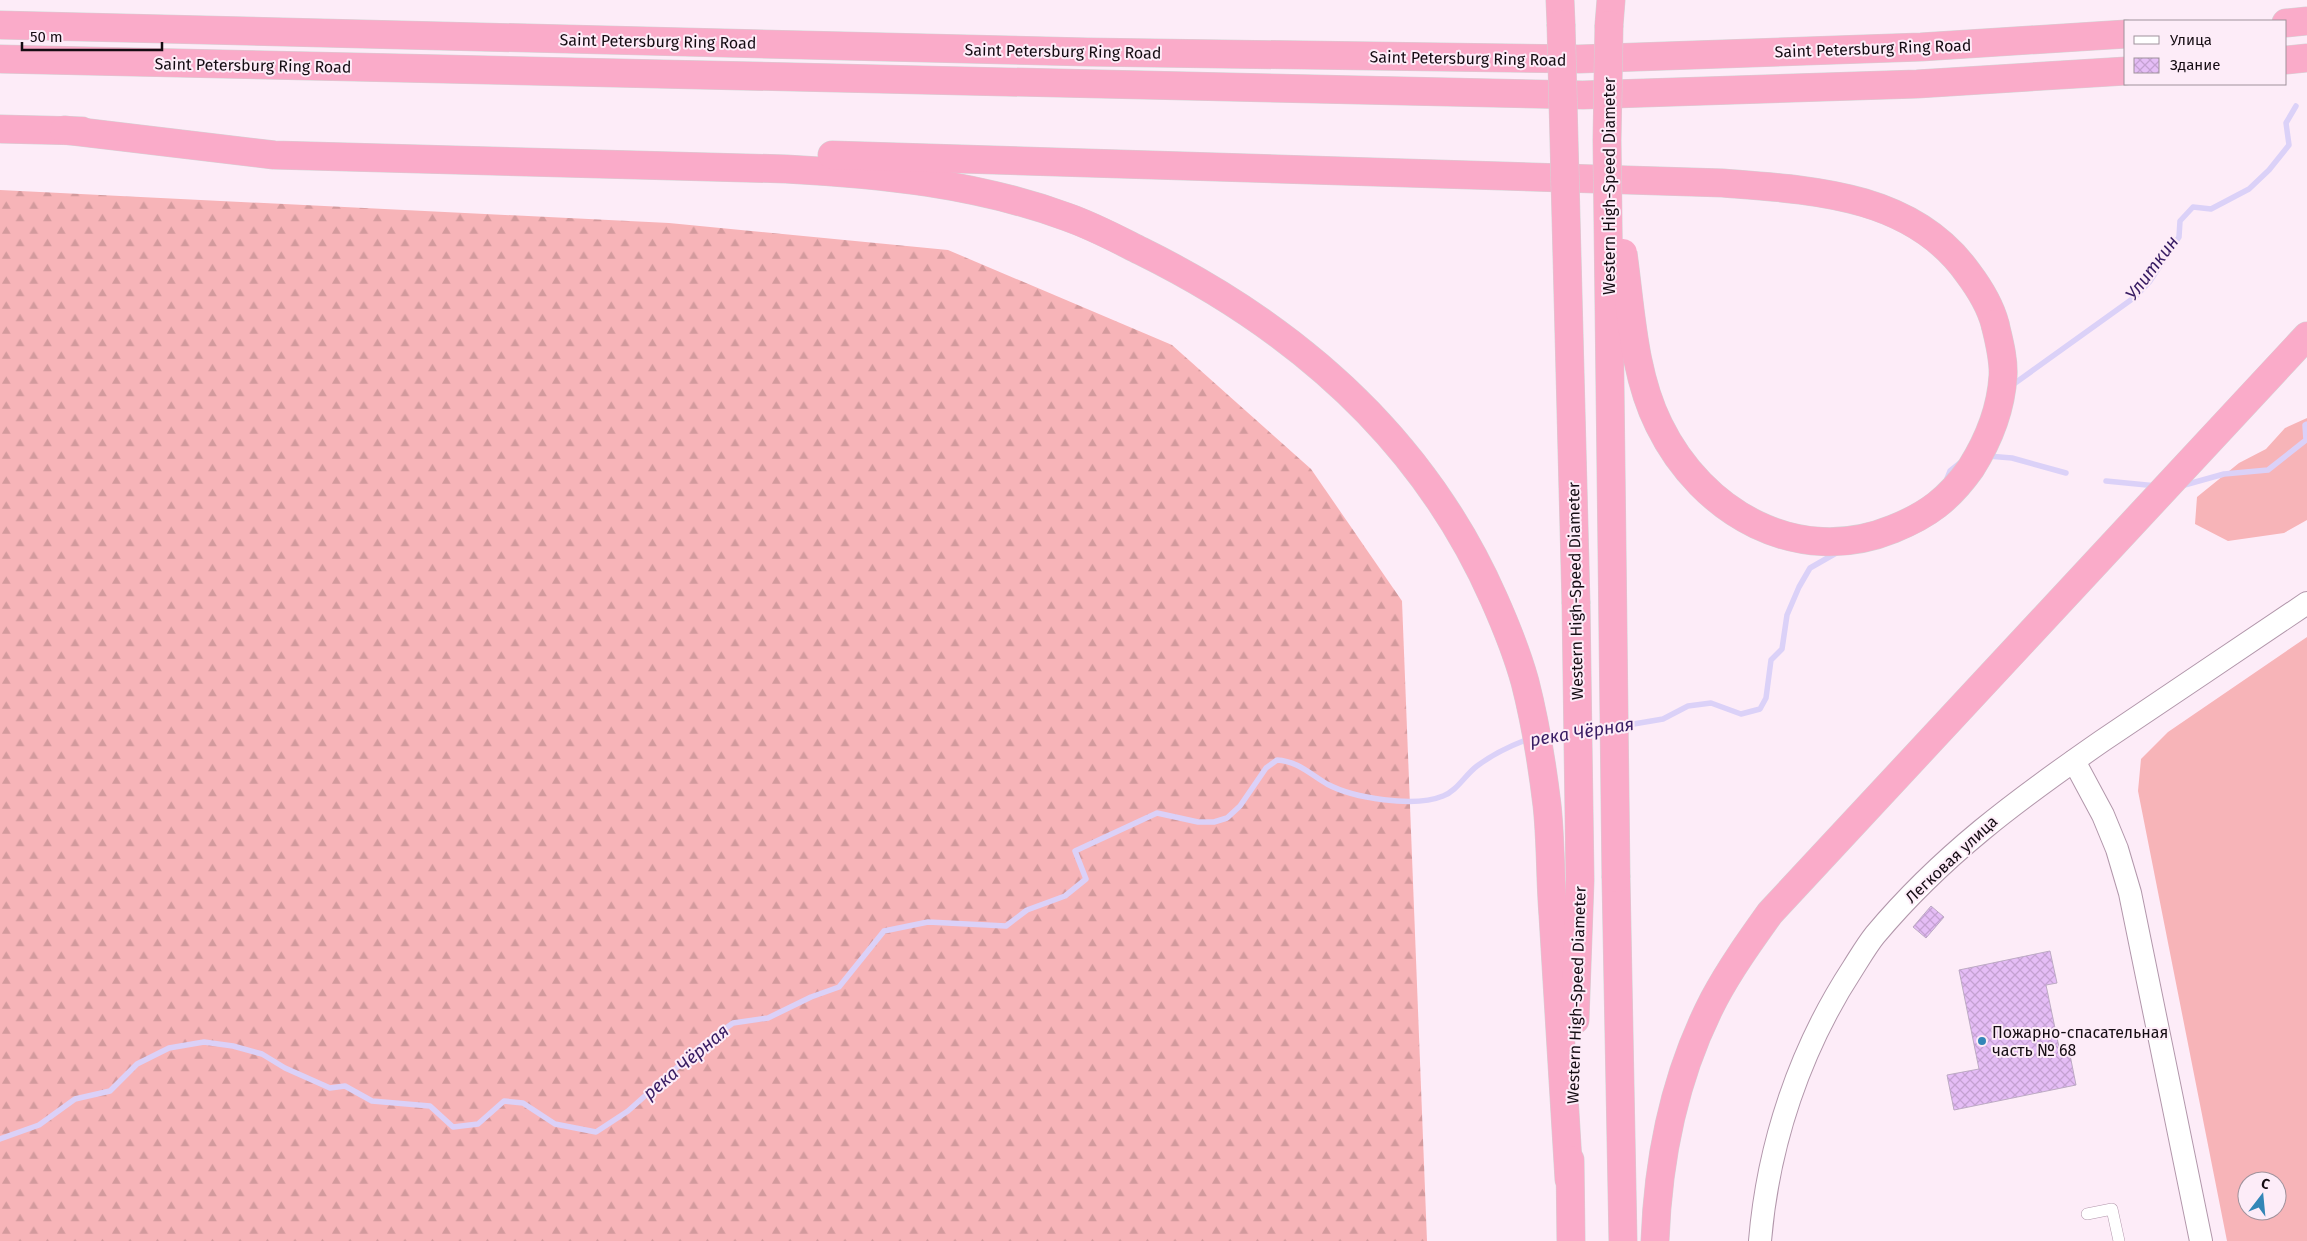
<svg xmlns="http://www.w3.org/2000/svg" width="2307" height="1241" viewBox="0 0 2307 1241" font-family="'Fira Sans',sans-serif">
  <style>
    .grass { fill: #f7b4b8; fill-rule: evenodd }
    .forest { fill: url(#forest-firs) }
    .lines { fill: none; stroke-linecap: round; stroke-linejoin: round }
    .stream { stroke: #dbd1f8; stroke-width: 5.5 }
    .building { fill: url(#building-cross-hatch); stroke: #bdaac4 }
    .service-casing { stroke: #b297ab; stroke-width: 12 }
    .minor-casing { stroke: #b297ab; stroke-width: 24 }
    .motorway-casing { stroke: #d5d3d5; stroke-width: 29 }
    .service { stroke: #fff; stroke-width: 11 }
    .minor { stroke: #fff; stroke-width: 22 }
    .motorway { stroke: #faabc9; stroke-width: 28 }
    .motorway-bridge-casing { stroke: #d5d3d5; stroke-width: 29; stroke-linecap: butt }
    .motorway-bridge { stroke: #faabc9; stroke-width: 28 }
    .poi-dot { fill: #3386b7; stroke: #fdecf8; stroke-width: 2 }
    .labels { text-anchor: middle; stroke-width: 4; stroke-linejoin: round; paint-order: stroke }
    .street-label { font-size: 16px; fill: #150c13; stroke: #fdecf8 }
    .poi-label { font-size: 16px; fill: #150c13; stroke: #fdecf8; text-anchor: start }
    .water-label { font-size: 18px; font-style: italic; fill: #381c63; stroke: #fdecf8 }
  </style>
  <defs>
    <pattern id="forest-firs" width="22" height="20" patternUnits="userSpaceOnUse" patternTransform="scale(1.25)"><rect width="22" height="20" fill="#f7b4b8"/><path d="M5 1l3.5 6h-7zM16 11l3.5 6h-7z" fill="#d39a9d"/></pattern>
    <pattern id="building-cross-hatch" width="8" height="8" patternUnits="userSpaceOnUse" patternTransform="scale(1.25)"><rect width="8" height="8" fill="#e5bdf6"/><path d="M0 0l8 8M0 8l8-8" fill="none" stroke="#c4a1d2"/></pattern>
  </defs>
  <rect width="100%" height="100%" fill="#fdecf8"/>
  <!-- grass -->
  <g class="grass">
    <path d="M2307,418V520L2284,533L2228,541L2195,524L2197,497L2239,463L2266,449L2285,428Z"/>
    <path d="M2307,637V1241H2227L2138,791L2141,759L2168,732ZM2247,1181H2277V1211H2247Z"/>
  </g>
  <!-- forest -->
  <path class="forest" d="M0,190L669,223L948,250L1172,345L1311,469L1402,601L1427,1241H0Z"/>
  <g class="lines">
    <!-- stream -->
    <g class="stream">
      <path d="M2011,386L2135,297L2150,281L2179,237L2180,221L2193,207L2211,209L2249,189L2269,170L2289,145L2286,123L2296,106"/>
      <path d="M1988,456L2012,458L2066,473"/>
      <path d="M1946,481L1950,471L1960,463"/>
      <path d="M2106,481L2157,486"/>
      <path d="M2181,486L2224,474L2268,470L2306,440L2305,425L2307,424"/>
      <path d="M1622,726L1663,719L1688,706L1711,703L1741,714L1760,709L1766,698L1771,660L1782,649L1787,615L1799,587L1810,568L1838,552"/>
      <path d="M1584,732L1607,729"/>
      <path d="M1545,736L1570,733"/>
      <path d="M0,1139L39,1125L75,1099L110,1091L137,1064L169,1048L204,1042L233,1046L262,1054L285,1068L330,1088L345,1086L372,1101L430,1106L453,1127L478,1124L504,1101L523,1103L555,1124L596,1132L628,1111L701,1046L733,1023L768,1018L811,997L839,987L884,931L928,922L1006,926L1027,910L1065,896L1086,879L1075,851L1157,813L1198,822H1214L1227,818L1240,806L1266,768L1277,760C1297,761 1310,774 1327,784C1353,798 1414,808 1443,796C1457,791 1465,775 1477,766C1493,754 1512,745 1531,738"/>
    </g>
  </g>
  <!-- building -->
  <g class="building">
    <path d="M1931,906L1944,917L1926,938L1913,927Z"/>
    <path d="M2050,951L2057,983L2046,985L2060,1052L2069,1050L2076,1085L1954,1110L1947,1075L1979,1069L1959,970Z"/>
  </g>
  <g class="lines">
    <defs>
      <path id="service" d="M2087,1214L2112,1209L2119,1241"/>
      <g id="minor">
        <path d="M2074,761L2103,815L2117,849L2130,893L2201,1241"/>
        <path d="M1760,1241C1768,1144 1800,1049 1853,968C1860,957 1867,945 1875,935C1942,855 2017,800 2102,741C2170,695 2239,649 2307,603"/>
      </g>
      <g id="motorway">
        <path d="M1560,0L1561,24"/>
        <path d="M2286,23L2307,21"/>
        <path d="M0,25L1087,52L1579,59L1921,47L2126,34"/>
        <path d="M1609,25L1611,0"/>
        <path d="M0,59L1583,95L1917,84L2126,71"/>
        <path d="M2286,60L2307,58"/>
        <path d="M0,129L82,131"/>
        <path d="M64,130L274,155L786,169C881,174 977,184 1067,217C1093,226 1117,239 1141,251C1297,328 1423,438 1494,599C1506,626 1517,653 1525,682C1535,721 1542,764 1547,805C1551,841 1550,878 1553,915C1558,1003 1564,1091 1569,1179"/>
        <path d="M832,155L1723,183C1812,190 1912,194 1968,273C1980,289 1990,305 1995,324"/>
        <path d="M1616,878L1623,1241"/>
        <path d="M1575,1020L1580,880L1576,604"/>
        <path d="M1570,1160L1571,1241"/>
        <path d="M1655,1241C1658,1157 1675,1074 1714,999C1730,969 1750,941 1770,913L2307,336"/>
      </g>
    </defs>
    <!-- service casing -->
    <use href="#service" class="service-casing"/>
    <!-- minor casing -->
    <use href="#minor" class="minor-casing"/>
    <!-- motorway casing -->
    <use href="#motorway" class="motorway-casing"/>
    <!-- service -->
    <use href="#service" class="service"/>
    <!-- minor -->
    <use href="#minor" class="minor"/>
    <!-- motorway -->
    <use href="#motorway" class="motorway"/>
    <defs>
      <g id="motorway-bridge">
        <path d="M1561,24L1576,604"/>
        <path d="M1609,25L1607,140L1616,878"/>
        <path d="M1623,253C1631,309 1633,373 1659,425C1702,513 1798,568 1893,529C1928,515 1949,499 1971,468C1988,441 2001,409 2003,376C2004,359 1999,341 1995,324"/>
      </g>
    </defs>
    <!-- motorway-bridge casing -->
    <use href="#motorway-bridge" class="motorway-bridge-casing"/>
    <!-- motorway-bridge -->
    <use href="#motorway-bridge" class="motorway-bridge"/>
  </g>
  <!-- markers -->
  <circle class="poi-dot" cx="1982" cy="1041" r="5"/>
  <g class="labels">
    <!-- street labels -->
    <g class="street-label">
      <text transform="translate(658 41) rotate(1)" y="6">Saint Petersburg Ring Road</text>
      <text transform="translate(1873 48) rotate(-2)" y="6">Saint Petersburg Ring Road</text>
      <text transform="translate(1063 51) rotate(1)" y="6">Saint Petersburg Ring Road</text>
      <text transform="translate(1468 58) rotate(1)" y="6">Saint Petersburg Ring Road</text>
      <text transform="translate(253 65) rotate(1)" y="6">Saint Petersburg Ring Road</text>
      <text transform="translate(1609 186) rotate(-90)" y="6">Western High-Speed Diameter</text>
      <text transform="translate(1575 591) rotate(-91)" y="6">Western High-Speed Diameter</text>
      <text transform="translate(1951 859) rotate(-43)" y="6">Легковая улица</text>
      <text transform="translate(1576 995) rotate(-88)" y="6">Western High-Speed Diameter</text>
    </g>
    <!-- poi labels -->
    <g class="poi-label">
      <text x="1992" y="1038">Пожарно-спасательная<tspan x="1992" dy="18">часть № 68</tspan></text>
    </g>
    <!-- water labels -->
    <g class="water-label">
      <text transform="translate(2152 268) rotate(-53)" y="6">Улиткин</text>
      <text transform="translate(1582 732) rotate(-9)" y="6">река Чёрная</text>
      <text transform="translate(686 1062) rotate(-40)" y="6">река Чёрная</text>
    </g>
  </g>
  <!-- legend -->
  <rect x="2124" y="20" width="162" height="65" fill="#fdecf8" stroke="#a0929c"/>
  <rect x="2134" y="36" width="25" height="8" fill="#ffffff" stroke="#a0929c"/>
  <text x="2170" y="45" font-size="15" fill="#150c13">Улица</text>
  <rect x="2134" y="58" width="25" height="15" fill="url(#building-cross-hatch)" stroke="#a0929c"/>
  <text x="2170" y="70" font-size="15" fill="#150c13">Здание</text>
  <!-- north arrow -->
  <g transform="translate(2262 1196) rotate(16)"><circle r="24" fill="#fdecf8" stroke="#a0929c"/>
  <path d="M0-4L9 19L0 12L-9 19Z" fill="#3386b7"/>
  <text y="-8" font-size="14" font-weight="bold" text-anchor="middle" fill="#150c13">С</text>
  </g>
  <!-- scale -->
  <path d="M22 42v8h140v-8" fill="none" stroke="#150c13" stroke-width="2.5"/>
  <text x="30" y="42" font-size="15" fill="#150c13" stroke="#fdecf8" stroke-width="4" paint-order="stroke">50 m</text>
</svg>
